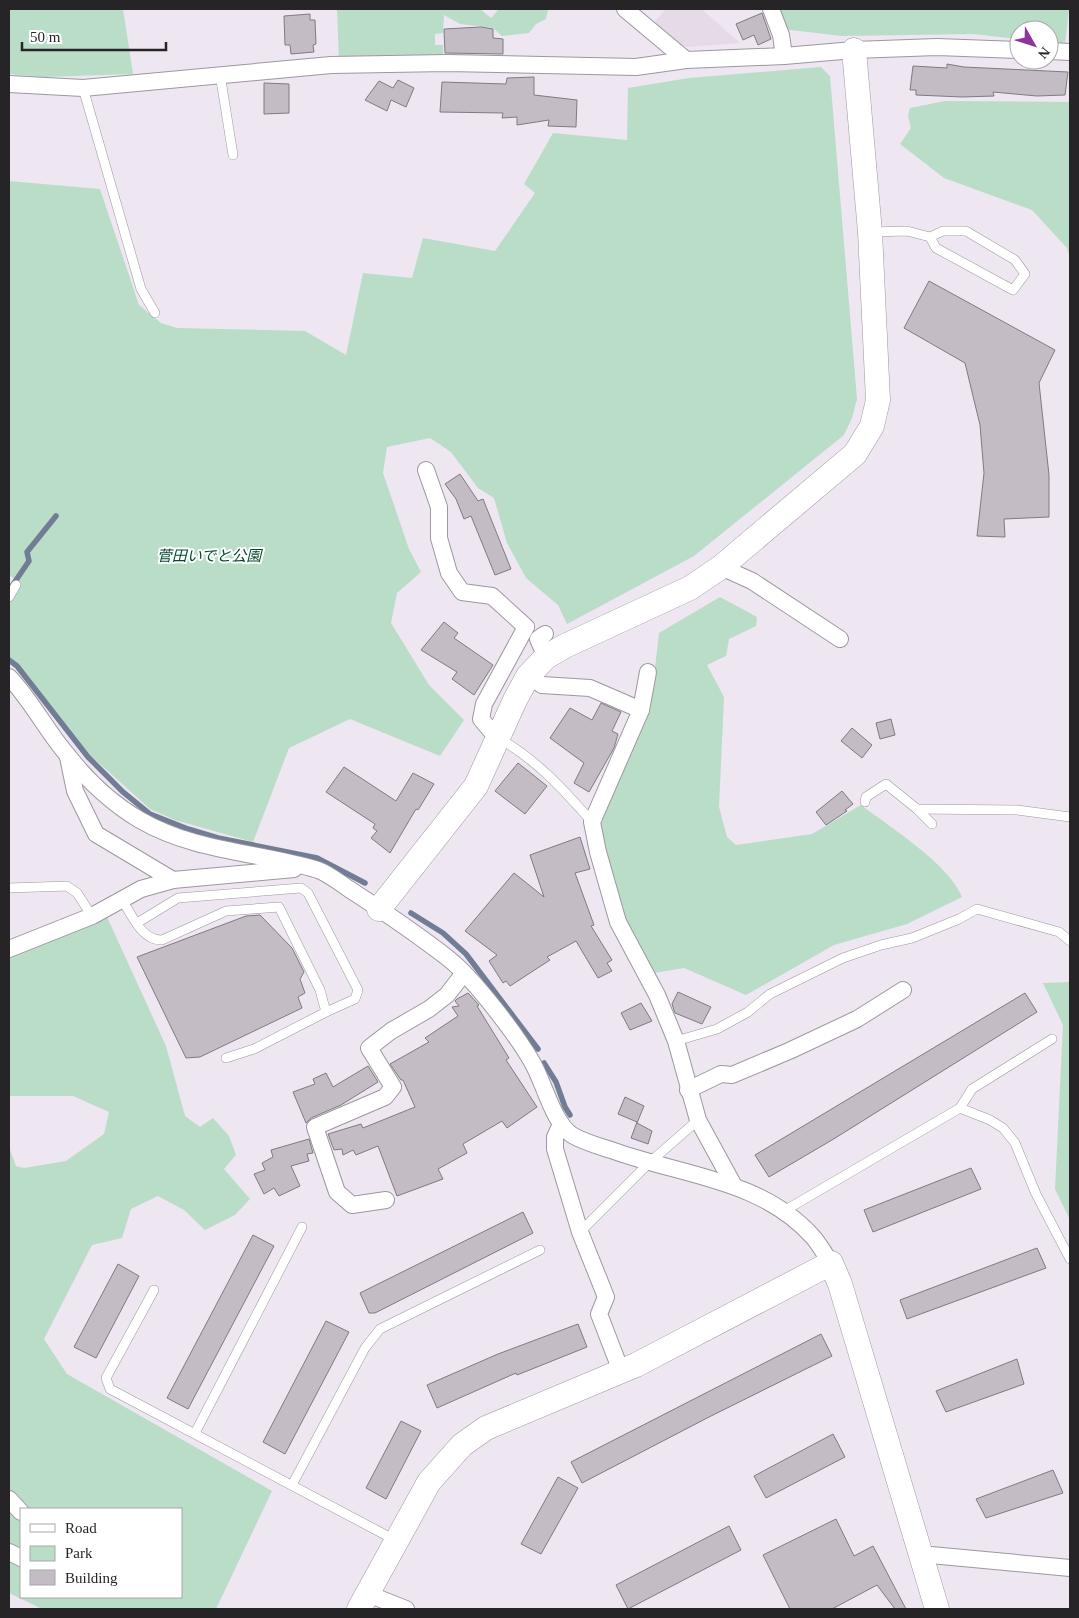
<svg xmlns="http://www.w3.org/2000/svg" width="1079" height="1618" viewBox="0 0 1079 1618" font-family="'Times New Roman','Noto Sans JP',serif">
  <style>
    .built { fill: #e6d9e8 }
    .green { fill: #baddc8; fill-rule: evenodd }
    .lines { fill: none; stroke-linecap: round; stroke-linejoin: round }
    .stream { stroke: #707d94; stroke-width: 5.5 }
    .building { fill: #c3bcc4; stroke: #817a82 }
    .lane-casing { stroke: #9e979f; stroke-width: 10 }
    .street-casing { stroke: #9e979f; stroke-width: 18 }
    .secondary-casing { stroke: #9e979f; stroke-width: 25 }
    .lane { stroke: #fff; stroke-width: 9 }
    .street { stroke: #fff; stroke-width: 16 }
    .secondary { stroke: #fff; stroke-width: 24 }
    .labels { text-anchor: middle; stroke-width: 4; stroke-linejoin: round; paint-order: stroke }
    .park-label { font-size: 15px; font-style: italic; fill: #01492c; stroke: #fff }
  </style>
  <rect width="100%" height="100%" fill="#eee6f0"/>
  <!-- built -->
  <path class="built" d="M666,9H701L740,43L688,47L677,44L654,23Z"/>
  <!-- green -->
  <g class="green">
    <path d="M9,9H123L133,74L43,77L9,74Z"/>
    <path d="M337,9H480L491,18L499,9L548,10L546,19L536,24L529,33L502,36L493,28L460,24L444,15L443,33L435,34V45H443V57L339,60Z"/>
    <path d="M775,9H1069L1065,44L1049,42V30H1019V39L973,34L842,36L782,29Z"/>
    <path d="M821,67L830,76L857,399L852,418L844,435L694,556L567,624L558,605L526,578L507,543L494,498L478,488L451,452L430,438L387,447L383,473L409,549L421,572L397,593L391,623L429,685L464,720L440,756L350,719L289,748L253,842L175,820L150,809L90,755L22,669L9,659V600L19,582L9,575V181L100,189L139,305L161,323L177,328L305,331L346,355L363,273L412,278L423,238L495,251L535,193L524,184L553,133L627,140L628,88L689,78Z"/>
    <path d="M945,101L1070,102V258L1067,248L1032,210L944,178L900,144L911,128L908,116L910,108Z"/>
    <path d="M720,597L757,617L756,626L729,639L726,656L707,665L724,697L719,807L727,837L736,845L812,834L861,805C891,828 948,863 962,897L907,924L834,945L746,995L684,968L654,973L621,921L597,817L650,711L659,633Z"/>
    <path d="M107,917L166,1046L185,1116L200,1127L213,1118L229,1136L236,1155L224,1169L250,1199L235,1215L205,1230L184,1210L158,1196L131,1209L122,1238L92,1245L44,1339L67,1374L272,1491L216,1609H42L9,1593V1147L16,1166L24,1168L66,1161L104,1134L109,1112L73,1096H9V957ZM21,1509H181V1597H21Z"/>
    <path d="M1070,982V1220L1055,1189L1063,1025L1043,983Z"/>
  </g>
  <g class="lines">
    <!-- stream -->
    <g class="stream">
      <path d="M12,586L29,561L27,552L56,516"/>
      <path d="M9,660L17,666L88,757L122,791L150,814L188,829L218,838L317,858L365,883"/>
      <path d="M411,913L443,933L466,954L538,1049"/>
      <path d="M544,1063L556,1082L565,1107L570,1115"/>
    </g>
  </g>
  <!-- building -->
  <g class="building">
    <path d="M762,13L771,39L758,45L754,35L743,40L736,24Z"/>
    <path d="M310,14V20H315L316,44L313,45L314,52L291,54L290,45H285L284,16Z"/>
    <path d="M481,27L493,29V38L503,39V54L445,53L444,29Z"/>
    <path d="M947,64L964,67L1068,72L1065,95L1037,96L993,92L994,96L962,97L916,95V90H910L913,66L947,68Z"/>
    <path d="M534,77V95L577,100L576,127L548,126L549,120L517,125V117L502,118L503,113L440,112L442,82L506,84L507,78Z"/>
    <path d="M398,80L414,88L406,107L391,100L387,111L365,100L379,81L393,88Z"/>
    <path d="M264,83L289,84V113L264,114Z"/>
    <path d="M929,281L1055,350L1039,383L1049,475V517L1004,519L1005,537L977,536L984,473L980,425L965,363L904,328Z"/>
    <path d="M460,474L478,501L483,499L511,569L495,575L471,516L464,519L456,499L445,484Z"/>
    <path d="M444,622L458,633L454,638L493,665L474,695L452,679L457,672L421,650Z"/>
    <path d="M601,703L621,712L612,731L618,734L614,748L589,792L574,783L584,763L550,738L570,708L592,720Z"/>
    <path d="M891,719L895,735L880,739L876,723Z"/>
    <path d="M852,728L872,745L862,758L841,741Z"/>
    <path d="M518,763L547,786L525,814L495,791Z"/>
    <path d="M344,767L396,801L413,773L434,784L418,810L416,809L390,853L371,838L377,831L373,828L375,824L326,792Z"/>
    <path d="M842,791L853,804L845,810L847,811L826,825L816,812Z"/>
    <path d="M580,837L590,869L575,873L594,925L591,926L612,960L607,963L612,971L598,978L576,941L547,957L550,960L510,986L506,981L503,983L489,961L497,955L465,931L514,873L544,897L530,855Z"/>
    <path d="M260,915L292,948L304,972L300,979L305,993L298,997L302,1008L200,1057L186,1058L137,957L246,916Z"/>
    <path d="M678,992L711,1007L702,1024L675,1013L672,1004Z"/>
    <path d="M468,993L479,1005L477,1006L509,1058L506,1060L537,1107L507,1128L502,1121L463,1144L467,1153L438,1169L443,1179L397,1196L378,1146L356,1155L353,1150L343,1155L342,1149L334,1150L328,1134L361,1124L363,1128L415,1107L403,1080H401L390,1064L429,1042L425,1038L458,1016L452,1007L459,1006L455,1001L457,999Z"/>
    <path d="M1025,993L1037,1012L832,1140L769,1177L755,1155Z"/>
    <path d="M641,1003L652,1021L630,1030L621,1013Z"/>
    <path d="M368,1066L378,1082L341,1105L311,1118L306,1123L293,1092L315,1084L313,1079L326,1073L333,1087Z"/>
    <path d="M625,1097L644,1106L637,1123L652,1131L648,1144L631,1138L637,1122L618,1114Z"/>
    <path d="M309,1139L313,1153L307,1154L309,1161L291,1166L300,1186L279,1196L274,1188L264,1194L254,1174L265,1170L262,1163L273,1157L271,1150Z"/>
    <path d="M971,1168L981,1189L873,1232L864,1210Z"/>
    <path d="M523,1212L533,1233L375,1313H369L360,1293Z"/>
    <path d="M253,1235L274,1246L188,1409L167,1398Z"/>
    <path d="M1037,1248L1046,1268L907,1319L900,1300Z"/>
    <path d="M118,1264L139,1276L96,1358L74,1347Z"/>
    <path d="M326,1321L349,1332L285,1454L263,1442Z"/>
    <path d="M578,1324L587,1347L517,1375L516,1373L437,1408L427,1385L498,1354Z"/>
    <path d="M821,1334L832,1356L711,1416L582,1483L571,1462Z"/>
    <path d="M1017,1359L1024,1384L946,1412L936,1391Z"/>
    <path d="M401,1421L421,1431L386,1499L366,1488Z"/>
    <path d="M833,1434L845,1457L766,1498L754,1476Z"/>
    <path d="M1053,1470L1063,1493L986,1518L976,1499Z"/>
    <path d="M558,1477L578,1488L541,1554L521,1544Z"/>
    <path d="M836,1519L854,1556L873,1546L906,1609H895L877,1585L832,1609H790L763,1555Z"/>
    <path d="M729,1526L741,1550L628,1609L616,1585Z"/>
  </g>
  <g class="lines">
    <defs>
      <g id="lane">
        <path d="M220,74L233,155"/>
        <path d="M83,88L141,289L155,313"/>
        <path d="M870,232L907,231L930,237L943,231H966L1015,260L1025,274L1013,290L936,248L930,237"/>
        <path d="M9,597L16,585"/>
        <path d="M498,738C535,758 565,791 592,822"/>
        <path d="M865,802L866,797L886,784L917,809L1017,810L1070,817"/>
        <path d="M917,809L932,824"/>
        <path d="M9,888L67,886L77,893L92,916"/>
        <path d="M122,900C132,915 142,941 162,940L226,911L279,907L320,990L326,1012L355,999L358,990L308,893L301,888L178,898L137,923"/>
        <path d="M676,1041L717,1029L748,1012L770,994L843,958L881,945L912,938L959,919L977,909L1059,932L1070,941"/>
        <path d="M226,1058L254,1049L326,1012"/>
        <path d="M960,1108L990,1120L1003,1128L1015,1143L1036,1194L1070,1259"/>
        <path d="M784,1211L960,1108L972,1089L1052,1039"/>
        <path d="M580,1232L649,1163L698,1120"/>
        <path d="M154,1290L106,1378L110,1389L395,1540"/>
        <path d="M195,1433L302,1227"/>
        <path d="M292,1485L365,1348L380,1329L540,1250"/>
      </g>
      <g id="street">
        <path d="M625,9L686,60"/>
        <path d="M771,9L781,35L784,56"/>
        <path d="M1049,51L1070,52"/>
        <path d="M9,84L83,88L331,65L447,63L636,67L686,60L784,56L854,50L937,47L1019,50"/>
        <path d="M426,470L439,507V538L449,573L462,592L492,596L526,627L484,704L481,719L497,738"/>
        <path d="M721,567L752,581L840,639"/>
        <path d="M545,634L538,639L546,657"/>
        <path d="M528,676L542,685L590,688L641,710L592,822L598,852L618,922L657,995L676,1041L698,1120L733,1184"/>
        <path d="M9,677C32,701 47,732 69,757C88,781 114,805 140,820C195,852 259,852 318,870C329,874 340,883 349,889C383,911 417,934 449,959C474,979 516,1034 532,1062C544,1082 553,1123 572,1135C585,1143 603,1147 617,1152C685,1176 762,1180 813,1237C820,1245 825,1255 831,1263"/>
        <path d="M641,710L648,672"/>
        <path d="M68,757L75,791L96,834L173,880"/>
        <path d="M9,949L92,916L141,889L173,880L294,869"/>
        <path d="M688,1090L721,1074L732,1075L789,1051L857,1019L903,990"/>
        <path d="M561,1124L555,1137V1149L580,1232L606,1297L599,1314L621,1371"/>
        <path d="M386,1200L352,1205L337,1192L315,1127L385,1097L393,1087L369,1048L391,1031L429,1009L447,995L464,973"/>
        <path d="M9,1499L21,1512"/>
        <path d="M9,1552L21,1558"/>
        <path d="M920,1554L1070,1568"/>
        <path d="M368,1594L406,1609"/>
      </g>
      <g id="secondary">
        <path d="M379,909L476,786L515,700L528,676L546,657L565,646L690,588L721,567L855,454L872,426L878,400L870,232L854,50"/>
        <path d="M359,1609L429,1482L462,1445L486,1428L636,1365L831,1263L840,1284L937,1609"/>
      </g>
    </defs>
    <!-- lane casing -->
    <use href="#lane" class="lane-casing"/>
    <!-- street casing -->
    <use href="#street" class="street-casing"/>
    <!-- secondary casing -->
    <use href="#secondary" class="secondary-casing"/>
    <!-- lane -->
    <use href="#lane" class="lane"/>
    <!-- street -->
    <use href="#street" class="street"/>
    <!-- secondary -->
    <use href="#secondary" class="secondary"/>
  </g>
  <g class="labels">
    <!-- park labels -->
    <g class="park-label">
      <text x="209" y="561">菅田いでと公園</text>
    </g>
  </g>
  <!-- border -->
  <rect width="1079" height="1618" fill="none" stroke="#272428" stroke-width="20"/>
  <!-- legend -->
  <rect x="20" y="1508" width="162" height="90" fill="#ffffff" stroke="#a9a7a9"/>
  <rect x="30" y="1524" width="25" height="8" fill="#ffffff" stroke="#a9a7a9"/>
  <text x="65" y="1533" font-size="15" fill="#272428">Road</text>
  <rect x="30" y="1546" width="25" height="15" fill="#baddc8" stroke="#a9a7a9"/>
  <text x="65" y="1558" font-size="15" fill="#272428">Park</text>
  <rect x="30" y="1570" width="25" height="15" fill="#c3bcc4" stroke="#a9a7a9"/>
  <text x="65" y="1583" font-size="15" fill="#272428">Building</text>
  <!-- north arrow -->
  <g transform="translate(1034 45) rotate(129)"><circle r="24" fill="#ffffff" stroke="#a9a7a9"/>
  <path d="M0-4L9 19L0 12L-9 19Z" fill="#8f339d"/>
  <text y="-8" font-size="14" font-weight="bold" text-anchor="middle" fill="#272428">N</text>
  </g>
  <!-- scale -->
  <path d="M22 42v8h144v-8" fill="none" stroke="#272428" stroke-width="2.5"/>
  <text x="30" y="42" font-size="15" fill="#272428" stroke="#ffffff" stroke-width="4" paint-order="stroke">50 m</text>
</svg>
